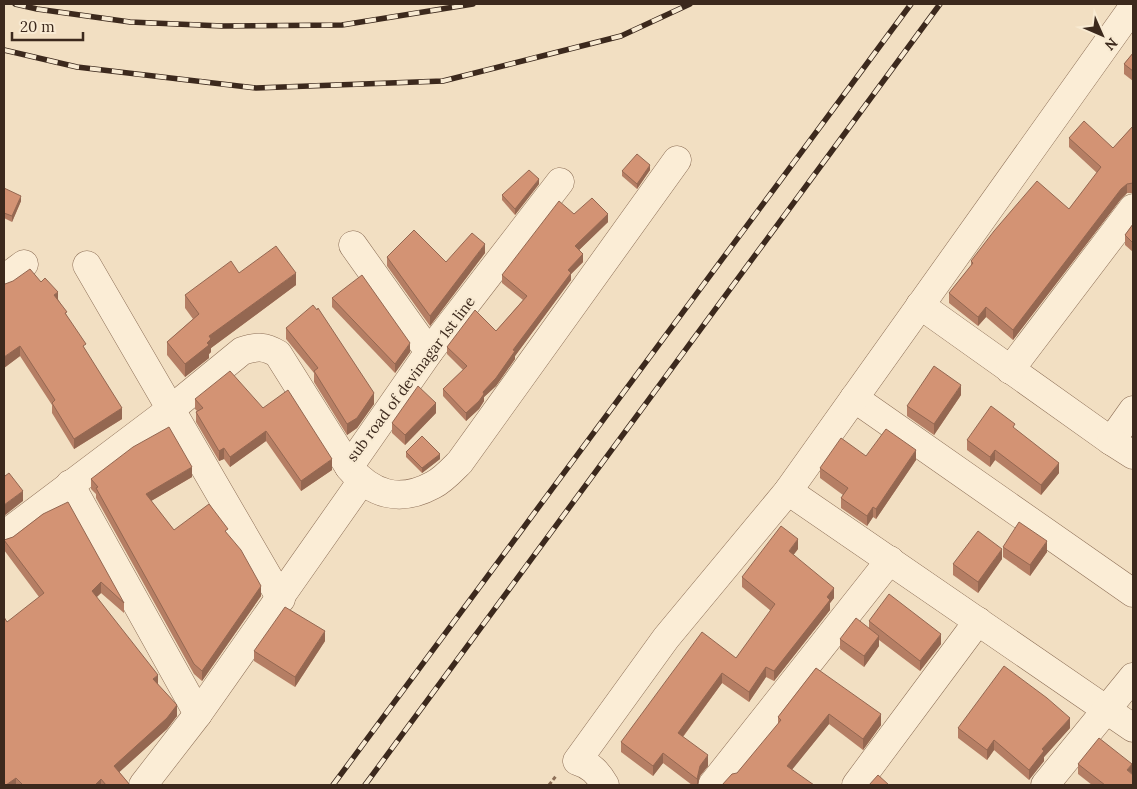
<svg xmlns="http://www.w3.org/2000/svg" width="1137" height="789" viewBox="0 0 1137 789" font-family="Lora,serif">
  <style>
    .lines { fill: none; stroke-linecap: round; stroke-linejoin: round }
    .minor-casing { stroke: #8d6f57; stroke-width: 29 }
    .path { stroke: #8d6f57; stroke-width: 3; stroke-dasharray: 4 2.5; stroke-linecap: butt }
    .minor { stroke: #fbedd6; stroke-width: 28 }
    .rail-casing { stroke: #3c291d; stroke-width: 5.5 }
    .rail { stroke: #f8ead2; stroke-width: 4; stroke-dasharray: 11; stroke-linecap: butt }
    .wall { fill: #b57e64 }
    .shaded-wall { fill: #946751 }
    .building { fill: #d39374; stroke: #946751 }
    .labels { text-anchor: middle; stroke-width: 4; stroke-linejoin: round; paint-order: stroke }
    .street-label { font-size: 15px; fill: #3c291d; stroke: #f8ead2 }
  </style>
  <rect width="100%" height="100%" fill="#f2dfc2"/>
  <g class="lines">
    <defs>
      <g id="minor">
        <path d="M353,245L429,352"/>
        <path d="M87,265L281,599"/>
        <path d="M4,279L24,264"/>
        <path d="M920,305L1111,441L1133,410"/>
        <path d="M1010,370L1133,208"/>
        <path d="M854,398L1133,593"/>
        <path d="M1111,441L1133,455"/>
        <path d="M349,467C372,495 400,503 433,485C443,480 452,470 460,462L677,160"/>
        <path d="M70,484L198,714"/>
        <path d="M788,491L1133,728"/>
        <path d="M4,535L171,409L242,351C257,346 265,346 278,354L349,467L429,352L560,182"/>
        <path d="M143,785L198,714L361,482"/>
        <path d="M605,785C598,773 591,765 577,761L666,638L788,491L1133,7"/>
        <path d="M712,785L890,560"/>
        <path d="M856,785L978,621"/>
        <path d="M1045,785L1133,677"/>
      </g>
    </defs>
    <!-- minor casing -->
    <use href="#minor" class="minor-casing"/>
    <!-- path -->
    <path class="path" d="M549,785L556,776"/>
    <!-- minor -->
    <use href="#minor" class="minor"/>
    <defs>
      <g id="rail">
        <path d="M15,4L37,9L130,22L222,26L342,25L473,4"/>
        <path d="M4,50L77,67L256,88L443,81L621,36L690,4"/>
        <path d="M333,785L911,4"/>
        <path d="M365,785L940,4"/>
      </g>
    </defs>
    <!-- rail casing -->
    <use href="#rail" class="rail-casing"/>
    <!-- rail -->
    <use href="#rail" class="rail"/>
  </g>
  <!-- wall -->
  <g class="wall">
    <path d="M1133,53V81L1124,74V64Z"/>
    <path d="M1133,126V193H1127L1121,199L1013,340L986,317L978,326L949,303V293L971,266V261L1069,209L1097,173L1069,147V138L1113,148Z"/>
    <path d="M650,170L637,189L622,176V171Z"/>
    <path d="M539,184L515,215L502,200V195Z"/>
    <path d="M4,188L21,201L12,222L4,218Z"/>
    <path d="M574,214L608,222L579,250L583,262L571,274V280L515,356V359L496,386L484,397V401L479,409L466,421L443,396V389L463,370L447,354V347L496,331L523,300L502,283V275Z"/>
    <path d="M1133,224V252L1125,245V235Z"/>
    <path d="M485,253L430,326L387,266V257L446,262Z"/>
    <path d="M239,273L296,285L211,348V352L209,354V358L185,377L167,355V342L193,319L185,308V295Z"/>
    <path d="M41,282L58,299L122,419L74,449L52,413V405L20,356L4,368Z"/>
    <path d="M332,298L410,352L395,373L332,307Z"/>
    <path d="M286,328L374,404L357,428L347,435L314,382V373L286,339Z"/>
    <path d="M961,395L934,435L907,416V406Z"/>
    <path d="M195,399L263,408L332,470L301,491L266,441L230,467L224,459L219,461L196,422V412L197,411L195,409Z"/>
    <path d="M436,413L405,445L392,433V423Z"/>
    <path d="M1015,429L1059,473L1041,495L995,460L990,467L967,450V440Z"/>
    <path d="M406,452L440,459L422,473L406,457Z"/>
    <path d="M866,456L916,460L876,519L873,517L867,526L841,508V498L843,495L820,478V468Z"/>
    <path d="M192,477L151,501L174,530L228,535L261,596L202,681L194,674L96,498V494L91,489V479Z"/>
    <path d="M43,514L124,603V613L101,593L96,597L158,684L177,716L167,729L119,772L130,785H4L39,597L4,550V540L13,537Z"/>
    <path d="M1003,547L1047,552L1030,576L1003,557Z"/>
    <path d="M798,549L793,555L834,598L830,603V610L774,681L766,677L749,702L722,683L683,737L708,766L700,776L698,785H692L663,763L653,776L621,752V742L736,658L771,611L742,587V577Z"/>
    <path d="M1002,559L978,593L953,575V564Z"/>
    <path d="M869,621L941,644L920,671L879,640V646L864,667L840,649V639L869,628Z"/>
    <path d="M325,641L295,687L254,661V651Z"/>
    <path d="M816,668L881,725L863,750L829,724L792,769L737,773L778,725V717Z"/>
    <path d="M958,728H1070L1044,757V761L1029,780L994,750L987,760L958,738Z"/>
    <path d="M1078,764L1132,774L1133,785H1092L1078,774Z"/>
  </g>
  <!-- shaded-wall -->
  <g class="shaded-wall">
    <path d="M650,165V170L637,189V184Z"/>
    <path d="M539,179V184L515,215V209Z"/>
    <path d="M1127,184V193L1121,199L1013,340V330L1121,189Z"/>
    <path d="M21,196V201L12,222V216Z"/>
    <path d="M608,214V222L575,254V246Z"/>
    <path d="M485,244V253L430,326V316Z"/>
    <path d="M583,254V262L571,274V280L515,356V359L496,386L484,397V401L479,409L466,421V413L513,350L568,270Z"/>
    <path d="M296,273V285L211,348V352L209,354V358L185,377V364L209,336Z"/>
    <path d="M58,292V303L54,295Z"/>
    <path d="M986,307V317L978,326V317Z"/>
    <path d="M410,343V352L395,373V364Z"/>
    <path d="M20,346V356L4,368V357Z"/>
    <path d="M961,385V395L934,435V424Z"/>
    <path d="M374,393V404L357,428L347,435V424Z"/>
    <path d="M436,403V413L405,445V435Z"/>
    <path d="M122,408V419L74,449V439Z"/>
    <path d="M266,431V441L230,467V457Z"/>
    <path d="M224,448V459L219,461V451Z"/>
    <path d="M916,450V460L876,519V509Z"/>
    <path d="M995,450V460L990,467V457Z"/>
    <path d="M440,454V459L422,473V468Z"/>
    <path d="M332,459V470L301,491V481Z"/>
    <path d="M1059,463V473L1041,495V485Z"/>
    <path d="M192,467V477L146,504V494Z"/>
    <path d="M23,491V501L4,516V505Z"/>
    <path d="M873,507V517L867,526V516Z"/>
    <path d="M798,539V549L789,561V551Z"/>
    <path d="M1047,541V552L1030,576V565Z"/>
    <path d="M1002,549V559L978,593V582Z"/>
    <path d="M101,582V593L92,602V591Z"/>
    <path d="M261,586V596L202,681V671Z"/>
    <path d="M834,588V598L830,603V610L774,681V671L827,597Z"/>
    <path d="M325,631V641L295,687V677Z"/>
    <path d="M941,634V644L920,671V661Z"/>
    <path d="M879,636V646L864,667V656Z"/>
    <path d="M766,667V677L749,702V692Z"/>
    <path d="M722,673V683L678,743V733Z"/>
    <path d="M158,675V686L153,679Z"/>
    <path d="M177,705V716L167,729L114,777V766Z"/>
    <path d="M829,714V724L787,776V766Z"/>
    <path d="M881,714V725L863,750V739Z"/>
    <path d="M1070,718V728L1044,757V761L1029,780V770L1042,749Z"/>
    <path d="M994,740V750L987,760V750Z"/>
    <path d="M663,753V763L653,776V766Z"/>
    <path d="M708,755V766L700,776L698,785H697V779L700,766Z"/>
    <path d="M1132,764V774L1127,770Z"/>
    <path d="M16,778V785H6Z"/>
    <path d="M101,779V785H95Z"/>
  </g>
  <!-- building -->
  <g class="building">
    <path d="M1133,53V71L1124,64Z"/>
    <path d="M1084,121L1113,148L1133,126V183L1127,184L1121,189L1013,330L986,307L978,317L949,293L973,263L971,261L994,231L1037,181L1069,209L1101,167L1069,138Z"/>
    <path d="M637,154L650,165L637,184L622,171Z"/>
    <path d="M529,170L539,179L515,209L502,195Z"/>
    <path d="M4,188L21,196L12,216L4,213Z"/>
    <path d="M592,198L608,214L575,246L583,254L568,270L571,273L513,350L515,351L496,378L483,392L484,394L479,401L466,413L443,389L467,366L447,347L475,310L496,331L527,296L502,275L559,201L574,214Z"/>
    <path d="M1133,224V243L1125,235Z"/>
    <path d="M414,230L446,262L472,233L485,244L430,316L387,257Z"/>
    <path d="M276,246L296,273L209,336L211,339L207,343L209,345L185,364L167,342L199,314L185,295L231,261L239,273Z"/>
    <path d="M30,269L41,282L45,278L58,292L54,295L67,312L65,313L86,344L83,346L122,408L74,439L52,403L55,400L20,346L4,357V284H5L13,281Z"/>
    <path d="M362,275L410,343L395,364L332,298Z"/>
    <path d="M313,305L317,310L318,308L374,393L357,418L347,424L314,371L318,368L286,328Z"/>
    <path d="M934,366L961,385L934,424L907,406Z"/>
    <path d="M230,371L263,408L288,390L332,459L301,481L266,431L230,457L224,448L219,451L196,412L203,408L195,399Z"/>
    <path d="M418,386L436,403L405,435L392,423Z"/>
    <path d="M991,406L1015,424L1013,427L1059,463L1041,485L995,450L990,457L967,440Z"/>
    <path d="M169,427L192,467L146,494L174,530L209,504L228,529L225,531L241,550L261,586L202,671L194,664L96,488L98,487L91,479L133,447Z"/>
    <path d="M886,429L916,450L876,509L873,507L867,516L841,498L848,488L820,468L841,438L866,456Z"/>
    <path d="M422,436L440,454L422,468L406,452Z"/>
    <path d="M9,473L23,491L4,505V475L5,476Z"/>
    <path d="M68,502L124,603L101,582L92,591L158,675L153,679L177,705L167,718L114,766L130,785H106L101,779L95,785H23L16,778L6,785H4V617L7,622L44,593L4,540L13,537L43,514Z"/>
    <path d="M1019,522L1047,541L1030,565L1003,547Z"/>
    <path d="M781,526L798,539L789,551L834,588L827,597L830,600L774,671L766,667L749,692L722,673L678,733L708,755L700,766L697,779L663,753L653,766L621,742L702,632L736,658L775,604L742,577Z"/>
    <path d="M978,531L1002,549L978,582L953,564Z"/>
    <path d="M889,594L941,634L920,661L869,621Z"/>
    <path d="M285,607L325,631L295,677L254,651Z"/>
    <path d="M856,618L879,636L864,656L840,639Z"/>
    <path d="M1004,666L1047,698L1070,718L1042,749L1044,751L1029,770L994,740L987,750L958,728Z"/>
    <path d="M816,668L881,714L863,739L829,714L787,766L814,785H722L732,774L737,773L781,720L778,717Z"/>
    <path d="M1099,738L1132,764L1127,770L1133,775V785H1105L1078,764Z"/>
    <path d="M878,775L889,785H869Z"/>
  </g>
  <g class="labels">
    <!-- street labels -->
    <g class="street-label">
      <text transform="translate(411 379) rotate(-53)" y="5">sub road of devinagar 1st line</text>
    </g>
  </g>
  <!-- border -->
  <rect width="1137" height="789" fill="none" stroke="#3c291d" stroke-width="10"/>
  <!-- north arrow -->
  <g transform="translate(1102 35) rotate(135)" stroke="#f8ead2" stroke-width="4" paint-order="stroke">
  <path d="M0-4L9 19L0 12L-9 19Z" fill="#3c291d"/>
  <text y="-8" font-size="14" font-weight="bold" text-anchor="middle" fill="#3c291d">N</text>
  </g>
  <!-- scale -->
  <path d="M12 32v8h71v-8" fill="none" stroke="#3c291d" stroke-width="2.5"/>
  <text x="20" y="32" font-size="15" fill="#3c291d" stroke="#f8ead2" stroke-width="4" paint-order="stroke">20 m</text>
</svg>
